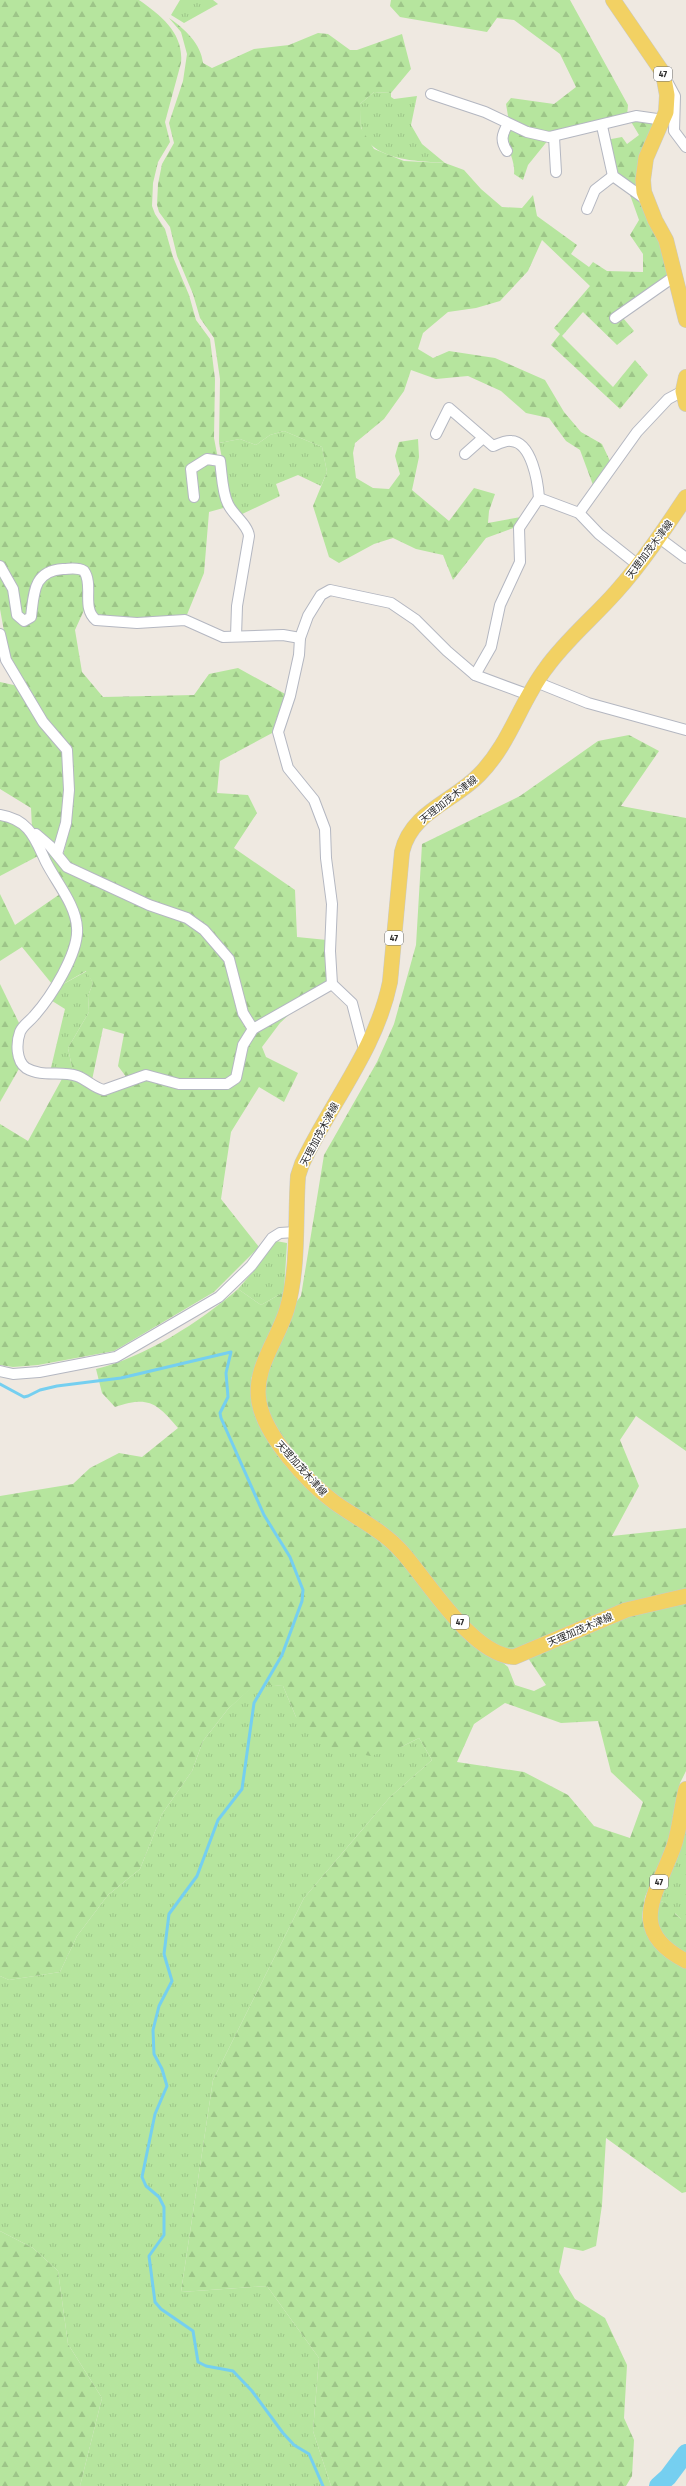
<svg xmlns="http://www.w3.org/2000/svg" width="686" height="2486" viewBox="0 0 686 2486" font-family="'Fira Sans Condensed','Noto Sans JP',sans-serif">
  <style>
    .grass { fill: url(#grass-tufts) }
    .forest { fill: url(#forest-firs); fill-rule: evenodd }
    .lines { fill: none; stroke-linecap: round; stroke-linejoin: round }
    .stream { stroke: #75cff0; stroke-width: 3 }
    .river { stroke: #75cff0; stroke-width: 18 }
    .minor-casing { stroke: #b4b7c1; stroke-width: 12 }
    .primary-casing { stroke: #c9c9c9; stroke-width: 16 }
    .minor { stroke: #fff; stroke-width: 10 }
    .primary { stroke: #f2d163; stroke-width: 15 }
    .labels { text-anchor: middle; stroke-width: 3; stroke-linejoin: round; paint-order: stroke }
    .shield { fill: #fff; stroke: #6d6d6d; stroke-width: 1 }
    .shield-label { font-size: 9px; font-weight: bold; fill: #2e2e2e }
    .street-label { font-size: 10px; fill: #2e2e2e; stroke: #fff }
  </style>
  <defs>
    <pattern id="grass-tufts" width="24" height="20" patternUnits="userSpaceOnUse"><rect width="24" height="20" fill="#b6e59e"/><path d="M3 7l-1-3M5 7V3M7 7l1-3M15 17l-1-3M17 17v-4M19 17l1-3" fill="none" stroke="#9dc588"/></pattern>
    <pattern id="forest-firs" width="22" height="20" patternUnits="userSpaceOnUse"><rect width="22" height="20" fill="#b6e59e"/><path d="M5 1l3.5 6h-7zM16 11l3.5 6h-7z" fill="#9dc588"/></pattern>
  </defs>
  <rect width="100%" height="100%" fill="#efe9e1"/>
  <!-- grass -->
  <g class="grass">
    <path d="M180,0H213L218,4L184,23L171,15Z"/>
    <path d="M374,92L391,93V97L394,99L417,96L411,125L422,144L445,163C418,161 367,161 361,126C360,119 360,111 360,104Z"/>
    <path d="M284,431L322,447L327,472L321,486L298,475L276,484L280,496L238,516L231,505L219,443L240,439L256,445L270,435Z"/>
    <path d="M87,971L93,983L88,996L89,1012L68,1048L73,1072H50L65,1009L49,999L58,987Z"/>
    <path d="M276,1241L287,1243L284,1292L261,1305L238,1289L257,1267Z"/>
    <path d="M256,1683L283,1686L296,1717L401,1747L419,1738L432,1760L390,1797L304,1898L213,2080L181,2292L267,2286L319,2358L313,2431L331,2486H80L102,2398L68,2344L58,2271L33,2248L0,2231V1976L9,1980L60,1972L77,1936L108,1895L140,1869L162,1814L192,1771L203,1741L228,1709Z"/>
    <path d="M686,1824V1919H681L662,1901L659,1908L657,1903Z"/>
  </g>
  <!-- forest -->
  <g class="forest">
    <path d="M0,0H139C162,16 184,34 181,63L165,122L170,142L158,162L153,183L152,206L155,214L165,229L173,257L189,295L196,320L210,339L215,379L214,438L227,507L209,512L204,573L186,617L137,620L94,615L90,577L50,567L28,616L22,617L0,560Z"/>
    <path d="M391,0H570L628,105L627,116L549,134L509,122L506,104L511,98L554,104L576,87L560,54L514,20L497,18L487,32L400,17L390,6Z"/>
    <path d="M169,18C185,29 201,44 203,63L212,68L254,49L289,45L318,33L328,34L350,50H357L402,34L411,69L391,93L374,92L360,104L361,128L374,149L404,161L445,163L464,170L481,189L502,207L522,208L533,195L537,216L577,245L571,254L589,267L593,262L607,271L643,272V254L630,235L639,220L629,192L642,201L661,242L670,273L618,312L634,331L617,345L583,312L562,336L613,387L635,360L648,375L620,409L551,345L560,334L554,328L590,286L542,240L528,271L500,301L476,308L448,312L423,333L418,349L433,358L449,351L495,358L545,380L564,412L581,432L602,444L610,461L593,485L580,450L566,441L549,418L526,413L501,391L468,376L436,379L411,370L404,391L384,419L355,443L353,453L356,478L373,488L389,489L400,474L395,456L399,442L418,439L419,457L412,490L449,521L474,488L495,494L489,511L488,523L521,517L516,527L486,538L453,580L443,555L416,549L393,538L374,544L339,563L329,557L313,506L327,472L322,447L284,431L270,435L256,445L240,439L219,443L220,379L214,338L200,318L193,294L177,256L170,227L159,212L157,205L158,184L162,164L174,143L169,123L183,81L187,54L181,32Z"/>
    <path d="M630,120H653L655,125L639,192L615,175L606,140L622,137L627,144L639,135Z"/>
    <path d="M510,127L549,139L528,165L523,180L514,174C516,157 501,144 510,127Z"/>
    <path d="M78,572L84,579L85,608L75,630L82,672L103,697L194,695L209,674L238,668L287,695L274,732L220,761L217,793L248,795L257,813L234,848L295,890L297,937L327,940L328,981L294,1003L253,1023L246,1012L217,939L150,902L69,864L63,856L70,824L71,749L52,727L9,659L0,609V576C3,581 8,586 10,592C13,604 9,624 26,625L35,619C37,606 37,577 53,574C61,572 70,573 78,572Z"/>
    <path d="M0,682L18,686L63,748L66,771L60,838L54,845L41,832L32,828L31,808L0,789Z"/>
    <path d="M629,735L659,751L621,806L686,818V1451L636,1416L620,1440L639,1486L612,1536L686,1528V1590L515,1652L493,1646L434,1587L316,1481L275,1428L265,1401L267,1372L297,1301L301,1296L324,1155L377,1062L394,1024L416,945L422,844L520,796L598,741Z"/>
    <path d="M0,818C23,823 31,835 40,855L0,876Z"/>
    <path d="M41,841L60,864L186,921L202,932L222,953L250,1030L236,1071L227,1081L127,1078L118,1066L124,1034L103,1028L92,1080L73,1072L68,1048L89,1012L88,996L93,983L86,971L58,987L80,940Z"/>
    <path d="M0,894L15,925L60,894L74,926L71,949L52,984L22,947L0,961Z"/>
    <path d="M0,984L20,1025V1067L0,1102Z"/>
    <path d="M293,1011L280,1023L262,1047L266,1057L298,1073L284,1102L259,1087L231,1132L221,1199L259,1247L214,1292L114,1351L38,1365L13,1367L0,1365V1124L28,1141L63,1077L75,1079L98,1092L146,1078L227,1087L255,1031Z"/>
    <path d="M238,1289L261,1305L284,1292L281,1308L251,1379L253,1402L260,1427L387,1542L495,1656L508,1667L515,1685L534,1691L546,1685L526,1655L628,1613L686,1602V1771L680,1783L669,1842L645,1897L642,1917L646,1932L686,1967V2192L682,2193L606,2138L602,2205L596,2246L583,2251L564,2247L559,2272L575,2299L605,2318L627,2365L624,2418L634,2440L632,2476L626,2486H331L313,2431L319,2358L267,2286L181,2292L213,2080L304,1898L390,1797L432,1760L419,1738L401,1747L370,1756L327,1746L296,1717L283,1686L256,1684L228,1709L203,1741L192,1771L162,1814L140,1869L108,1895L77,1936L60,1972L9,1980L0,1976V1496L73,1484L90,1468L119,1453L142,1457L178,1428C156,1402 148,1396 115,1407L102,1393L96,1369C145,1357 200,1322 238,1289ZM505,1703L561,1723L598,1721L611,1772L643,1802L630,1838L594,1826L568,1795L524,1772L457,1762L474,1724Z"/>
    <path d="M662,1901L675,1910V1914L681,1919H686V1955C672,1945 653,1931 656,1911C657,1908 660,1904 662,1901Z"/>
    <path d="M0,2231L33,2248L58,2271L68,2344L102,2398L80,2486H0Z"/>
  </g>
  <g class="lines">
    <!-- stream -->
    <path class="stream" d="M0,1384L24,1397L28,1396L40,1390L57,1386L121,1378L231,1352L226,1373L228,1397L220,1413L221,1418L264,1515L290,1557L303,1590L302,1601L282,1655L254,1703L242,1789L218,1820L197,1876L169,1914L164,1954L172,1981L159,2006L153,2030L154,2054L162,2069L167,2086L155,2114L142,2177L146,2186L159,2197L164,2207V2235L149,2256L155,2302L161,2309L193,2331L198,2362L206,2366L233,2371L252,2391L283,2433L294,2445L309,2454L323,2486"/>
    <!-- river -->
    <path class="river" d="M658,2486L668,2477L686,2453"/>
    <defs>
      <g id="minor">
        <path d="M668,83L675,96L674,131L686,147"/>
        <path d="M431,94L485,112L527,132L549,137L636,116L664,120"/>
        <path d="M602,126L613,176L648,201"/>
        <path d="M554,137L556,172"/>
        <path d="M507,151C500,141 502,134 508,124"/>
        <path d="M587,209L595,190L613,176"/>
        <path d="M615,318L675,276"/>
        <path d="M436,434L449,408L493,446C498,444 506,440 511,441C532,442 538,483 539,498"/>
        <path d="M465,454L483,438"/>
        <path d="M194,497L191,469L207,459L220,461C222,474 222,492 228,504C233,515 248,525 249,536L237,606L236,636"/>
        <path d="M579,513L637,432L668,399L683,391L686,386"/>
        <path d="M658,537L686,558"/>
        <path d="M0,566L13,589L17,615L24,621L31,617C34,593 33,571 63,569C70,569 78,567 84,571C94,585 81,608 96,620L137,623L185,620L223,637L283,635L300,638"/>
        <path d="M0,634L6,660L43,722L67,750L69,790L66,823L57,854"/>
        <path d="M475,675L491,647L500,605L520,562L519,528L539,498L579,513L599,534L638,565"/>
        <path d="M536,682L588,703L686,730"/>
        <path d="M0,815C30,820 35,839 46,862C56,882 76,905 77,928C79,953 51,997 34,1016C29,1022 23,1025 20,1032C16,1043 16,1061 26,1068C43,1078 60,1070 77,1076C86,1079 94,1088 104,1090L146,1075L179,1084H227L236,1078L243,1045L253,1029L332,984"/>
        <path d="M36,834L50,846L67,867L149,905L187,918L204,930L229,959L243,1013L253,1029"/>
        <path d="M365,1053L352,1003L332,984L330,951L332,904L326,858L325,829L314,800L288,768L278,732L290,696L299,655L300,638L308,616L321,595L330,590L391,603L416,620L447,651L475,675L529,695"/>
        <path d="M0,1371L13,1374L39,1372L116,1357L219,1297L251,1266L272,1238L280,1233L295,1232"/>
      </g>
      <g id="primary">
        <path d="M613,0L663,73L667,95L666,112L646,158L643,180L644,192L655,220L666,240L686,320"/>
        <path d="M686,377L683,391L686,404"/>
        <path d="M686,497C664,530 642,563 616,592C593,618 566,640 546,668C520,702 510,744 479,775C453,802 411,812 402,852L390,982C376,1050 331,1102 302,1164L298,1176C295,1219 299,1267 287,1309C278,1340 253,1368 259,1402C265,1436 307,1482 334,1502C356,1518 384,1531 402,1552C428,1581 472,1655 514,1657L626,1610L686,1596"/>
        <path d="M686,1789C681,1808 680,1828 674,1846C657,1894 625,1930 686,1961"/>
      </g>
    </defs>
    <!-- minor casing -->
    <use href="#minor" class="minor-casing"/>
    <!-- primary casing -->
    <use href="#primary" class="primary-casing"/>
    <!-- minor -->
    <use href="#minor" class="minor"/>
    <!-- primary -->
    <use href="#primary" class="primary"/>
  </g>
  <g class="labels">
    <!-- shield labels -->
    <g class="shield">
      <rect x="654" y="67" width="18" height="14" rx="3"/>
      <rect x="385" y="931" width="18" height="14" rx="3"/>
      <rect x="451" y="1615" width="18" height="14" rx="3"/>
      <rect x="650" y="1875" width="18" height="14" rx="3"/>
    </g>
    <g class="shield-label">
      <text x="663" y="77">47</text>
      <text x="394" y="941">47</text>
      <text x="460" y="1625">47</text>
      <text x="659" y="1885">47</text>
    </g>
    <!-- street labels -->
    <g class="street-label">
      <text transform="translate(649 549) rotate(-53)" y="4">天理加茂木津線</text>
      <text transform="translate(448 799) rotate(-38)" y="4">天理加茂木津線</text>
      <text transform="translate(319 1134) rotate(-62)" y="4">天理加茂木津線</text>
      <text transform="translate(302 1468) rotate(48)" y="4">天理加茂木津線</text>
      <text transform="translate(580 1629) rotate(-23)" y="4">天理加茂木津線</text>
    </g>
  </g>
</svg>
